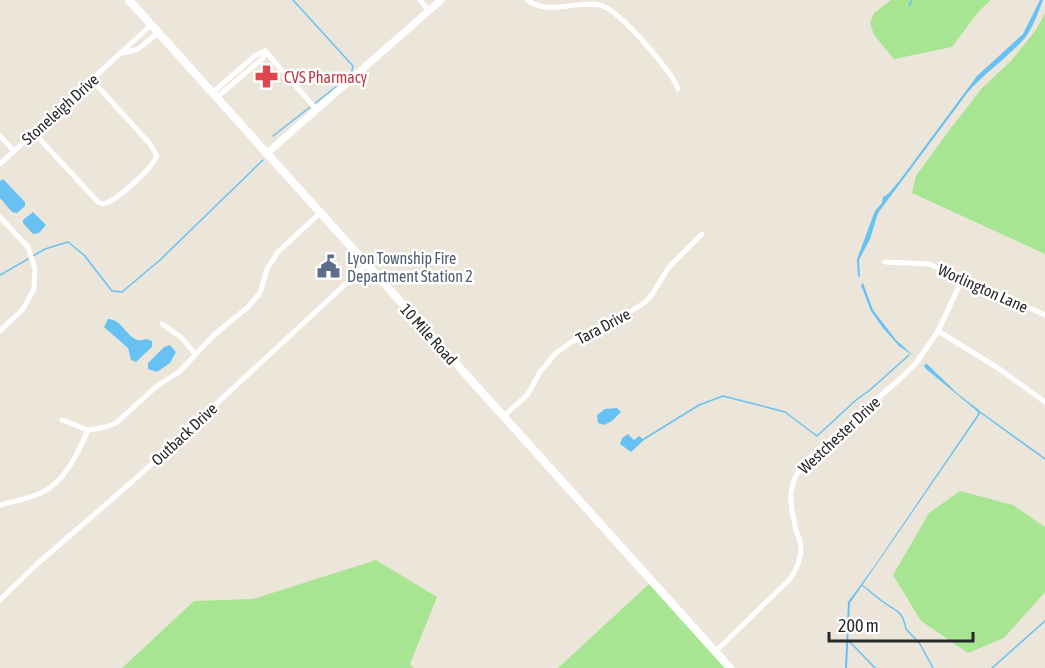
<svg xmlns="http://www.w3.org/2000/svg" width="1045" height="668" viewBox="0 0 1045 668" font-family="'Asap Condensed',sans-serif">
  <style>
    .green { fill: #a8e593 }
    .water { fill: #67c2f3 }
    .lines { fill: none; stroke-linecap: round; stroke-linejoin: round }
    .stream { stroke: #67c2f3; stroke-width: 1.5 }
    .minor { stroke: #fff; stroke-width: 5 }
    .tertiary { stroke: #fff; stroke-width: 7 }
    .secondary { stroke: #fff; stroke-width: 8 }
    .labels { text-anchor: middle; stroke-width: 5; stroke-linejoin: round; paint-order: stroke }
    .health-label { font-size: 16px; fill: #be3a42; stroke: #fff; text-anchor: start }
    .street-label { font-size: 16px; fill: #282828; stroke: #fff }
    .service-label { font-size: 16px; fill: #4e5e75; stroke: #fff; text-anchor: start }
  </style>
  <rect width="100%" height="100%" fill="#ece5d9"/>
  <!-- green -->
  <g class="green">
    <path d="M891,0H991L979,11L952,47L894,59L874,35L870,23L874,13Z"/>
    <path d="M1045,13V254L912,193L916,176L947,133L983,87L1011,61L1036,30Z"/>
    <path d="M960,491L1013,505L1045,527V592L1004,638L968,653L921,621L893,575L929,513Z"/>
    <path d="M376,560L437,597L410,664L414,668H122L194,601L253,599Z"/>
    <path d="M650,583L726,668H558Z"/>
  </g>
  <!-- water -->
  <g class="water">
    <path d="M1040,0H1043C1038,13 1033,28 1024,39C1008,57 985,73 968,92L878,213L870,239L859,260L860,277L858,276L857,259L875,211L882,203L883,197L888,194L900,180L977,76L1023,34Z"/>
    <path d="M3,179L25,202V206L17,213L12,212L0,198V181Z"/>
    <path d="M33,212L46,225L39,233L33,234L23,223V220Z"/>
    <path d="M863,283L873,310L896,340L914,356L899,346L883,328L871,311L861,285Z"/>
    <path d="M108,319C125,319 128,346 146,339L152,341V347L136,362L131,360L128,348L104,327Z"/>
    <path d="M170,345L176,352L170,363L157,372L148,369V363L164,347Z"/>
    <path d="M927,364L958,394L979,410L980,414L850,603L847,668H845L848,602L873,568L978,414L977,411L925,368L924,365Z"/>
    <path d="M617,408L621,412L612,421L604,425L598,423L597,415L605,409Z"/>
    <path d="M628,434L634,440L639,436L644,440L631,452L620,444L622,438Z"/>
  </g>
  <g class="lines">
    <!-- stream -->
    <g class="stream">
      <path d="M293,0L353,66L351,74"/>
      <path d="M909,6L912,0"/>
      <path d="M314,104L341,83"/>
      <path d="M273,136L310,107"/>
      <path d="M33,256L45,249L68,242L84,255L112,291L122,292L160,260L263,160"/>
      <path d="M0,275L28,259"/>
      <path d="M980,412L1045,459"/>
      <path d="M644,439L699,405L723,396L785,412L817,436L856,400L870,390L909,355"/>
      <path d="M863,586C870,591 876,597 882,601C896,612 902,609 906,629L920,644L933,668"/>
      <path d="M849,641L875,668"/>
      <path d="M992,668L1045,621"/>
    </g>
    <!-- minor -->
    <g class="minor">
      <path d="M420,0L429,11"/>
      <path d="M527,0C549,16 576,0 600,5C618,9 672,71 678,89"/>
      <path d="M265,51L317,110"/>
      <path d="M123,53L138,49L158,33"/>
      <path d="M212,93L256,55L265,51L263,58L216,98"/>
      <path d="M34,133L98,202L103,204C116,202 151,169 157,156L150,144L92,80"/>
      <path d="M0,136L14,151"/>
      <path d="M0,164L151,25"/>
      <path d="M0,217L28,247L35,269L34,289L23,309L0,331"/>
      <path d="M885,262L929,264L1045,315"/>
      <path d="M162,324L181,337L195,354"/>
      <path d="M938,331L998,368L1045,402"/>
      <path d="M503,417L528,394L540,372L556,353L573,341L612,323L644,303L651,296L669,267L702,234"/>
      <path d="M62,420L88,430L106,427L116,423L157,386L179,372L214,335L248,307L260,293L267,269L278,252L320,213"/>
      <path d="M0,505C14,501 28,499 41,493C65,482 78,453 88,430"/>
      <path d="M0,600L37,564L133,481L366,265"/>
      <path d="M715,652L790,579C796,570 801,560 801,548C801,543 798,536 796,530C789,501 786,483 807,460L901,378L917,362L938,331L962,280"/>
    </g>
    <!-- tertiary -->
    <path class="tertiary" d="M266,154L441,0"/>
    <!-- secondary -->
    <path class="secondary" d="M129,0L730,668"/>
  </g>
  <!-- icons -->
  <defs>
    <symbol id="pharmacy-bare" viewBox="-9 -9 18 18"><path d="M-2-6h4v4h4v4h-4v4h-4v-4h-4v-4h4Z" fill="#e0444e" stroke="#fff" stroke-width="2.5" paint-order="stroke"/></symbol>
    <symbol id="civic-bare" viewBox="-9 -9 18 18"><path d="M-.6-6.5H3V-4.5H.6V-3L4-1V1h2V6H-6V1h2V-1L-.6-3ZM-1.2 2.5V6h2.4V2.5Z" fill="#5c6f8a" stroke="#fff" stroke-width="2.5" paint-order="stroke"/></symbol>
  </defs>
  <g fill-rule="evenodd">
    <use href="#pharmacy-bare" x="250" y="60" width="33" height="33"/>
    <use href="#civic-bare" x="312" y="250" width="33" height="33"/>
  </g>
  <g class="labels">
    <!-- health labels -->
    <g class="health-label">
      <text x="284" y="83">CVS Pharmacy</text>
    </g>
    <!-- street labels -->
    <g class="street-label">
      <text transform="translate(60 109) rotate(-42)" y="6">Stoneleigh Drive</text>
      <text transform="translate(983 288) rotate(24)" y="6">Worlington Lane</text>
      <text transform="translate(603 326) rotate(-28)" y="6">Tara Drive</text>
      <text transform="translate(429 334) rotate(48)" y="6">10 Mile Road</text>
      <text transform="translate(184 434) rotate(-43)" y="6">Outback Drive</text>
      <text transform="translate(839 435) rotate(-43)" y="6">Westchester Drive</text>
    </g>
    <!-- service labels -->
    <g class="service-label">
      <text x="347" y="264">Lyon Township Fire<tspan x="347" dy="18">Department Station 2</tspan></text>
    </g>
  </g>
  <!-- scale -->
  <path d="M829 632v9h144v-9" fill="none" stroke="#282828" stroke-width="3"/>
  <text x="838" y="632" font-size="18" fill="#282828" stroke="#ffffff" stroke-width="4.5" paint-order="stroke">200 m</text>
</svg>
